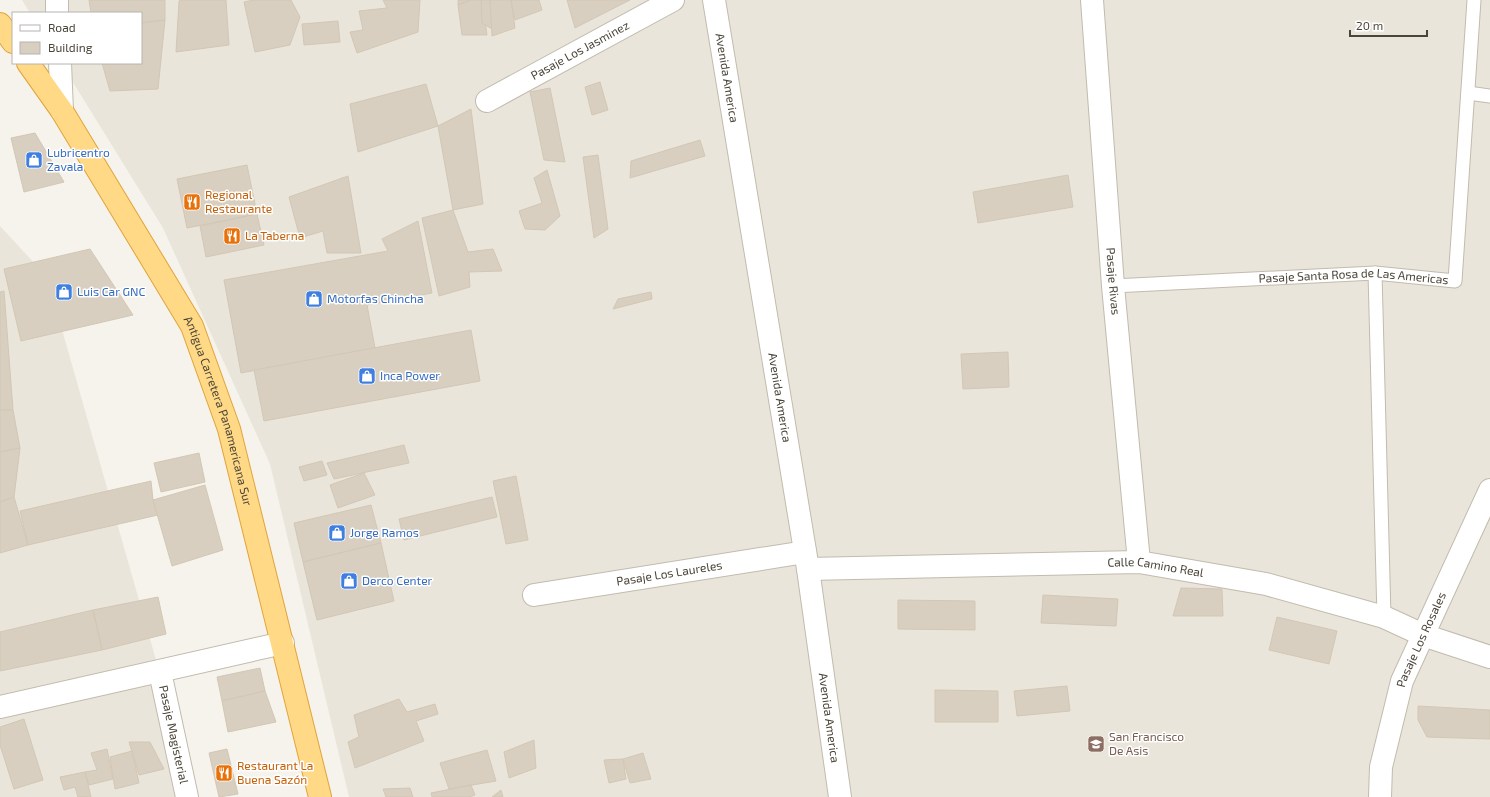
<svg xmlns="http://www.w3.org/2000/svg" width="1490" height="797" viewBox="0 0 1490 797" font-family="'Exo 2',sans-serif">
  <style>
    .residential { fill: #eae5da }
    .building { fill: #d8cfc1; stroke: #d3c7b4 }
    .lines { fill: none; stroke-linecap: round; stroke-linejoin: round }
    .service-casing { stroke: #c2bbae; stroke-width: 15 }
    .minor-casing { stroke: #c2bbae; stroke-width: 24 }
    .tertiary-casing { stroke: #c2bbae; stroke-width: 24 }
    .trunk-casing { stroke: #e0a43c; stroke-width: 24 }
    .service { stroke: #fff; stroke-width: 13 }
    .minor { stroke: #fff; stroke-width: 22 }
    .tertiary { stroke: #fff; stroke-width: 22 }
    .trunk { stroke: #ffd985; stroke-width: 22 }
    .labels { text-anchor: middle; stroke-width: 3; stroke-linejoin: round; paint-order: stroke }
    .street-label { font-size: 12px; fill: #4b4439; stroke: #fff }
    .shop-label { font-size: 12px; fill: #366cbe; stroke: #fff; text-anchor: start }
    .food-label { font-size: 12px; fill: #c56008; stroke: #fff; text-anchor: start }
    .education-label { font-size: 12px; fill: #785e54; stroke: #fff; text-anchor: start }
  </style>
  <rect width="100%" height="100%" fill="#f6f3ec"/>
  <!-- residential -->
  <g class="residential">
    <path d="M22,0H1490V797H349L270,464L163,228L61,63H141V13H30Z"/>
    <path d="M0,226L47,277L195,797H0Z"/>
  </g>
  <!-- building -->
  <g class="building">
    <path d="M89,0H165V20L141,23V13H91Z"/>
    <path d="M181,0H226L229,45L176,52L179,1Z"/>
    <path d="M253,0H291L300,17L290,45L255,52L244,2Z"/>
    <path d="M383,0H420L418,32L357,53L350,32L363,30L359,11L387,8Z"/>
    <path d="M458,0H471L458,5Z"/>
    <path d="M471,0H482L487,35H462L458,5Z"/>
    <path d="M481,0H490L492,29L482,23Z"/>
    <path d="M490,0H511L515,28L492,36Z"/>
    <path d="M511,0H539L542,10L515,20Z"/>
    <path d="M567,0H630L575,28Z"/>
    <path d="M165,20L158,89L110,91L102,63H141V23Z"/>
    <path d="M338,21L340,42L304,45L302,24Z"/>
    <path d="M600,82L608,110L592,115L585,87Z"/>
    <path d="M426,84L438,126L358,152L350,104Z"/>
    <path d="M550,88L565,162L544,160L530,92Z"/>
    <path d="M471,109L483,204L453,210L438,126Z"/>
    <path d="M35,133L64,182L24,192L11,138Z"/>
    <path d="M700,140L705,156L630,178L631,161Z"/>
    <path d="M598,155L608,229L594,238L583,157Z"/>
    <path d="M247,165L257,214L187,228L177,179Z"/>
    <path d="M547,170L560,216L545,230L525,229L519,211L542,203L534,178Z"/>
    <path d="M1068,175L1073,207L978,223L973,192Z"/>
    <path d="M348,176L361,253H327L323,231L300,238L289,197Z"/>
    <path d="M453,210L468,252L493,249L502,271L469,272L470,287L439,296L422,218Z"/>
    <path d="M257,214L264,245L206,257L200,226Z"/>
    <path d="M418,221L432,293L367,305L375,348L241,373L224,280L388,251L382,239Z"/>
    <path d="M90,249L133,315L21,341L4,269Z"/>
    <path d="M4,291L13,410H0V292Z"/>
    <path d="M651,292L652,299L613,309L618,299Z"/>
    <path d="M471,330L480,381L264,421L254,370Z"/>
    <path d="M1008,352L1009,387L963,389L961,354Z"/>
    <path d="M0,410H13L20,448L0,452Z"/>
    <path d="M404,445L409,463L334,479L327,463Z"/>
    <path d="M20,448L14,497L0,502V452Z"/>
    <path d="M199,453L205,482L161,492L154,463Z"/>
    <path d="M322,461L327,475L304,481L299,467Z"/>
    <path d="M364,473L375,495L338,508L330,485Z"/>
    <path d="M516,476L528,540L506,544L493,481Z"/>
    <path d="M151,481L153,500L158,515L28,545L20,511Z"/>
    <path d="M205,485L223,550L172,566L153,500Z"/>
    <path d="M14,497L28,545L0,553V502Z"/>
    <path d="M492,497L497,517L404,540L399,519Z"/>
    <path d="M371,505L381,543L303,562L294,523Z"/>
    <path d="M381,543L394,601L317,620L303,562Z"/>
    <path d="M1181,588L1222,589L1223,616H1173Z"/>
    <path d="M1043,595L1118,599L1116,626L1041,623Z"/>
    <path d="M158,597L166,634L102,650L93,610Z"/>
    <path d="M898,600L975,601V630L898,629Z"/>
    <path d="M93,610L102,650L0,671V632Z"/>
    <path d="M1277,617L1337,631L1329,664L1269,650Z"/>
    <path d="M260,668L265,691L222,701L217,677Z"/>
    <path d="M1067,686L1070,711L1017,716L1014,691Z"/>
    <path d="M935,690L998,691V722H935Z"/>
    <path d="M265,691L276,722L228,732L222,701Z"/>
    <path d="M399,699L407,712L435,704L438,714L416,721L424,741L355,768L348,742L359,737L354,715Z"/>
    <path d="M1418,706L1490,710V739L1427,737L1418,720Z"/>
    <path d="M24,719L43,780L14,789L0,745V727Z"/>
    <path d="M534,740L536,768L509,778L504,752Z"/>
    <path d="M129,742H150L164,769L139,775Z"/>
    <path d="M107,749L113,779L89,785L85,772L97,770L91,753Z"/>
    <path d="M227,749L238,794L219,797L209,753Z"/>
    <path d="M487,750L496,781L449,789L440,763Z"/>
    <path d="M132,751L139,783L115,789L110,757Z"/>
    <path d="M643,753L651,779L630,783L623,759Z"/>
    <path d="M623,759L626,779L609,783L604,760Z"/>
    <path d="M85,772L91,797H78L75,787L64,790L60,777Z"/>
    <path d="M471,785L475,795L469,797H432L431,793Z"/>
    <path d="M410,788L413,797H386L383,789Z"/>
    <path d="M501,790L503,797H492Z"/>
  </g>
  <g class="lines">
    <defs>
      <g id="service">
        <path d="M1468,93L1490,96"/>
        <path d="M1375,273L1384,617"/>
        <path id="s1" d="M1113,286L1375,273L1455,281L1474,0"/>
      </g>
      <g id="minor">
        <path d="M57,0V13"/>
        <path id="s2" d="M1092,0L1113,286L1139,562"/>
        <path d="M60,63L62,111"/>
        <path id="s3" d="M487,101L673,0"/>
        <path id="s4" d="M808,569L1139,562L1266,584L1384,617L1423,635L1490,657"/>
        <path id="s5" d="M534,595L805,552"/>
        <path id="s6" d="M160,672L187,797"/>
        <path d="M0,707L283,643"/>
        <path id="s7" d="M1380,797L1381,767L1402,681L1490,490"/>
      </g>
      <g id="tertiary">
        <path id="s8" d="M714,0L808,569L840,797"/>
      </g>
      <g id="trunk">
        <path d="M0,24L13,42"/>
        <path id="s9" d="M28,63L62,111L192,326L229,429L320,797"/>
      </g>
    </defs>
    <!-- service casing -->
    <use href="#service" class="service-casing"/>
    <!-- minor casing -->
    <use href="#minor" class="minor-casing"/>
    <!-- tertiary casing -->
    <use href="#tertiary" class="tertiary-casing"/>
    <!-- trunk casing -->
    <use href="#trunk" class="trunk-casing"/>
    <!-- service -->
    <use href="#service" class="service"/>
    <!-- minor -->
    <use href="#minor" class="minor"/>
    <!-- tertiary -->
    <use href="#tertiary" class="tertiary"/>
    <!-- trunk -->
    <use href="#trunk" class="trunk"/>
  </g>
  <!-- icons -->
  <defs>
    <symbol id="shop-square" viewBox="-11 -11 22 22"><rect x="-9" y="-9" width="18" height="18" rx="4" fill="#3f7fe0" stroke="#fff"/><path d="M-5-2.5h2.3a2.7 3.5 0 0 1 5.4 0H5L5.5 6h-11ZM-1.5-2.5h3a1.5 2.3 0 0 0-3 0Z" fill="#fff"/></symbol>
    <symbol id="restaurant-square" viewBox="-11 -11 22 22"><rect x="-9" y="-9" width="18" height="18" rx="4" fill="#e8710a" stroke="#fff"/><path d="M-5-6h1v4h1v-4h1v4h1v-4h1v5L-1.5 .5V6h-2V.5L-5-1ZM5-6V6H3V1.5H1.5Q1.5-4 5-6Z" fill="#fff"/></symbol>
    <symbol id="school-square" viewBox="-11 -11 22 22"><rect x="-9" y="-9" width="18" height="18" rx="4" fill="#8d6e63" stroke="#fff"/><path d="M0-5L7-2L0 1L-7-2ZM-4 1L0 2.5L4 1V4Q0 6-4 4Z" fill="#fff"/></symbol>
  </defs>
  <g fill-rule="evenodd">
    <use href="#shop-square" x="24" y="150" width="20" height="20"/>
    <use href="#restaurant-square" x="182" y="192" width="20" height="20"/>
    <use href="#restaurant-square" x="222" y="226" width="20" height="20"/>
    <use href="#shop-square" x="54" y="282" width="20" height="20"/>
    <use href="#shop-square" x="304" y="289" width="20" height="20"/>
    <use href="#shop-square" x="357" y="366" width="20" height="20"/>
    <use href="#shop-square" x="327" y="523" width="20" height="20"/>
    <use href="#shop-square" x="339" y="571" width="20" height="20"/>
    <use href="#school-square" x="1086" y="734" width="20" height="20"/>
    <use href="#restaurant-square" x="214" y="763" width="20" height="20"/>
  </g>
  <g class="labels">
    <!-- street labels -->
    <g class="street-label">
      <text dy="4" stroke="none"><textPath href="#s3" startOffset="106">Pasaje Los Jasminez</textPath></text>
      <text dy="4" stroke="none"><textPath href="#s8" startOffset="79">Avenida America</textPath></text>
      <text dy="4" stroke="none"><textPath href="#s1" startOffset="241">Pasaje Santa Rosa de Las Americas</textPath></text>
      <text dy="4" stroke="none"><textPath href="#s2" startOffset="282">Pasaje Rivas</textPath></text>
      <text dy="4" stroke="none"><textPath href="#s8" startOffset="403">Avenida America</textPath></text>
      <text dy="4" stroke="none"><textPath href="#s9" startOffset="399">Antigua Carretera Panamericana Sur</textPath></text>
      <text dy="4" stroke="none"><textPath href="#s4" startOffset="348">Calle Camino Real</textPath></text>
      <text dy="4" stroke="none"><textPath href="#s5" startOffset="137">Pasaje Los Laureles</textPath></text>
      <text dy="4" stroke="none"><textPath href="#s7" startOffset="164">Pasaje Los Rosales</textPath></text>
      <text dy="4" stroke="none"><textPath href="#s8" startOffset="727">Avenida America</textPath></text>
      <text dy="4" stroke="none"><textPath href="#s6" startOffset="64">Pasaje Magisterial</textPath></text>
    </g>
    <!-- shop labels -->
    <g class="shop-label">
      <text x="47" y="157">Lubricentro<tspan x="47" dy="14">Zavala</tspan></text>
      <text x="77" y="296">Luis Car GNC</text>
      <text x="327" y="303">Motorfas Chincha</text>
      <text x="380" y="380">Inca Power</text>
      <text x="350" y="537">Jorge Ramos</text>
      <text x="362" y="585">Derco Center</text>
    </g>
    <!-- food labels -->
    <g class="food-label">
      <text x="205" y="199">Regional<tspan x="205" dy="14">Restaurante</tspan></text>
      <text x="245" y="240">La Taberna</text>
      <text x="237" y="770">Restaurant La<tspan x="237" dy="14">Buena Sazón</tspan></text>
    </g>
    <!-- education labels -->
    <g class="education-label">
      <text x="1109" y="741">San Francisco<tspan x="1109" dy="14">De Asis</tspan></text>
    </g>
  </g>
  <!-- legend -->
  <rect x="12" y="12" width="130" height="52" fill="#ffffff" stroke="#b7b4b0"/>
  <rect x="20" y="25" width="20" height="6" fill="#ffffff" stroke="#b7b4b0"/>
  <text x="48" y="32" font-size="12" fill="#4b4439">Road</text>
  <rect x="20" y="42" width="20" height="12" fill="#d8cfc1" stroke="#b7b4b0"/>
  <text x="48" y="52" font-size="12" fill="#4b4439">Building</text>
  <!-- scale -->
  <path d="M1350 30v6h77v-6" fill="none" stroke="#4b4439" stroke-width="2"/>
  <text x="1356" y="30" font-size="12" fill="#4b4439" stroke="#ffffff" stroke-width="3" paint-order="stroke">20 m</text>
</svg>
